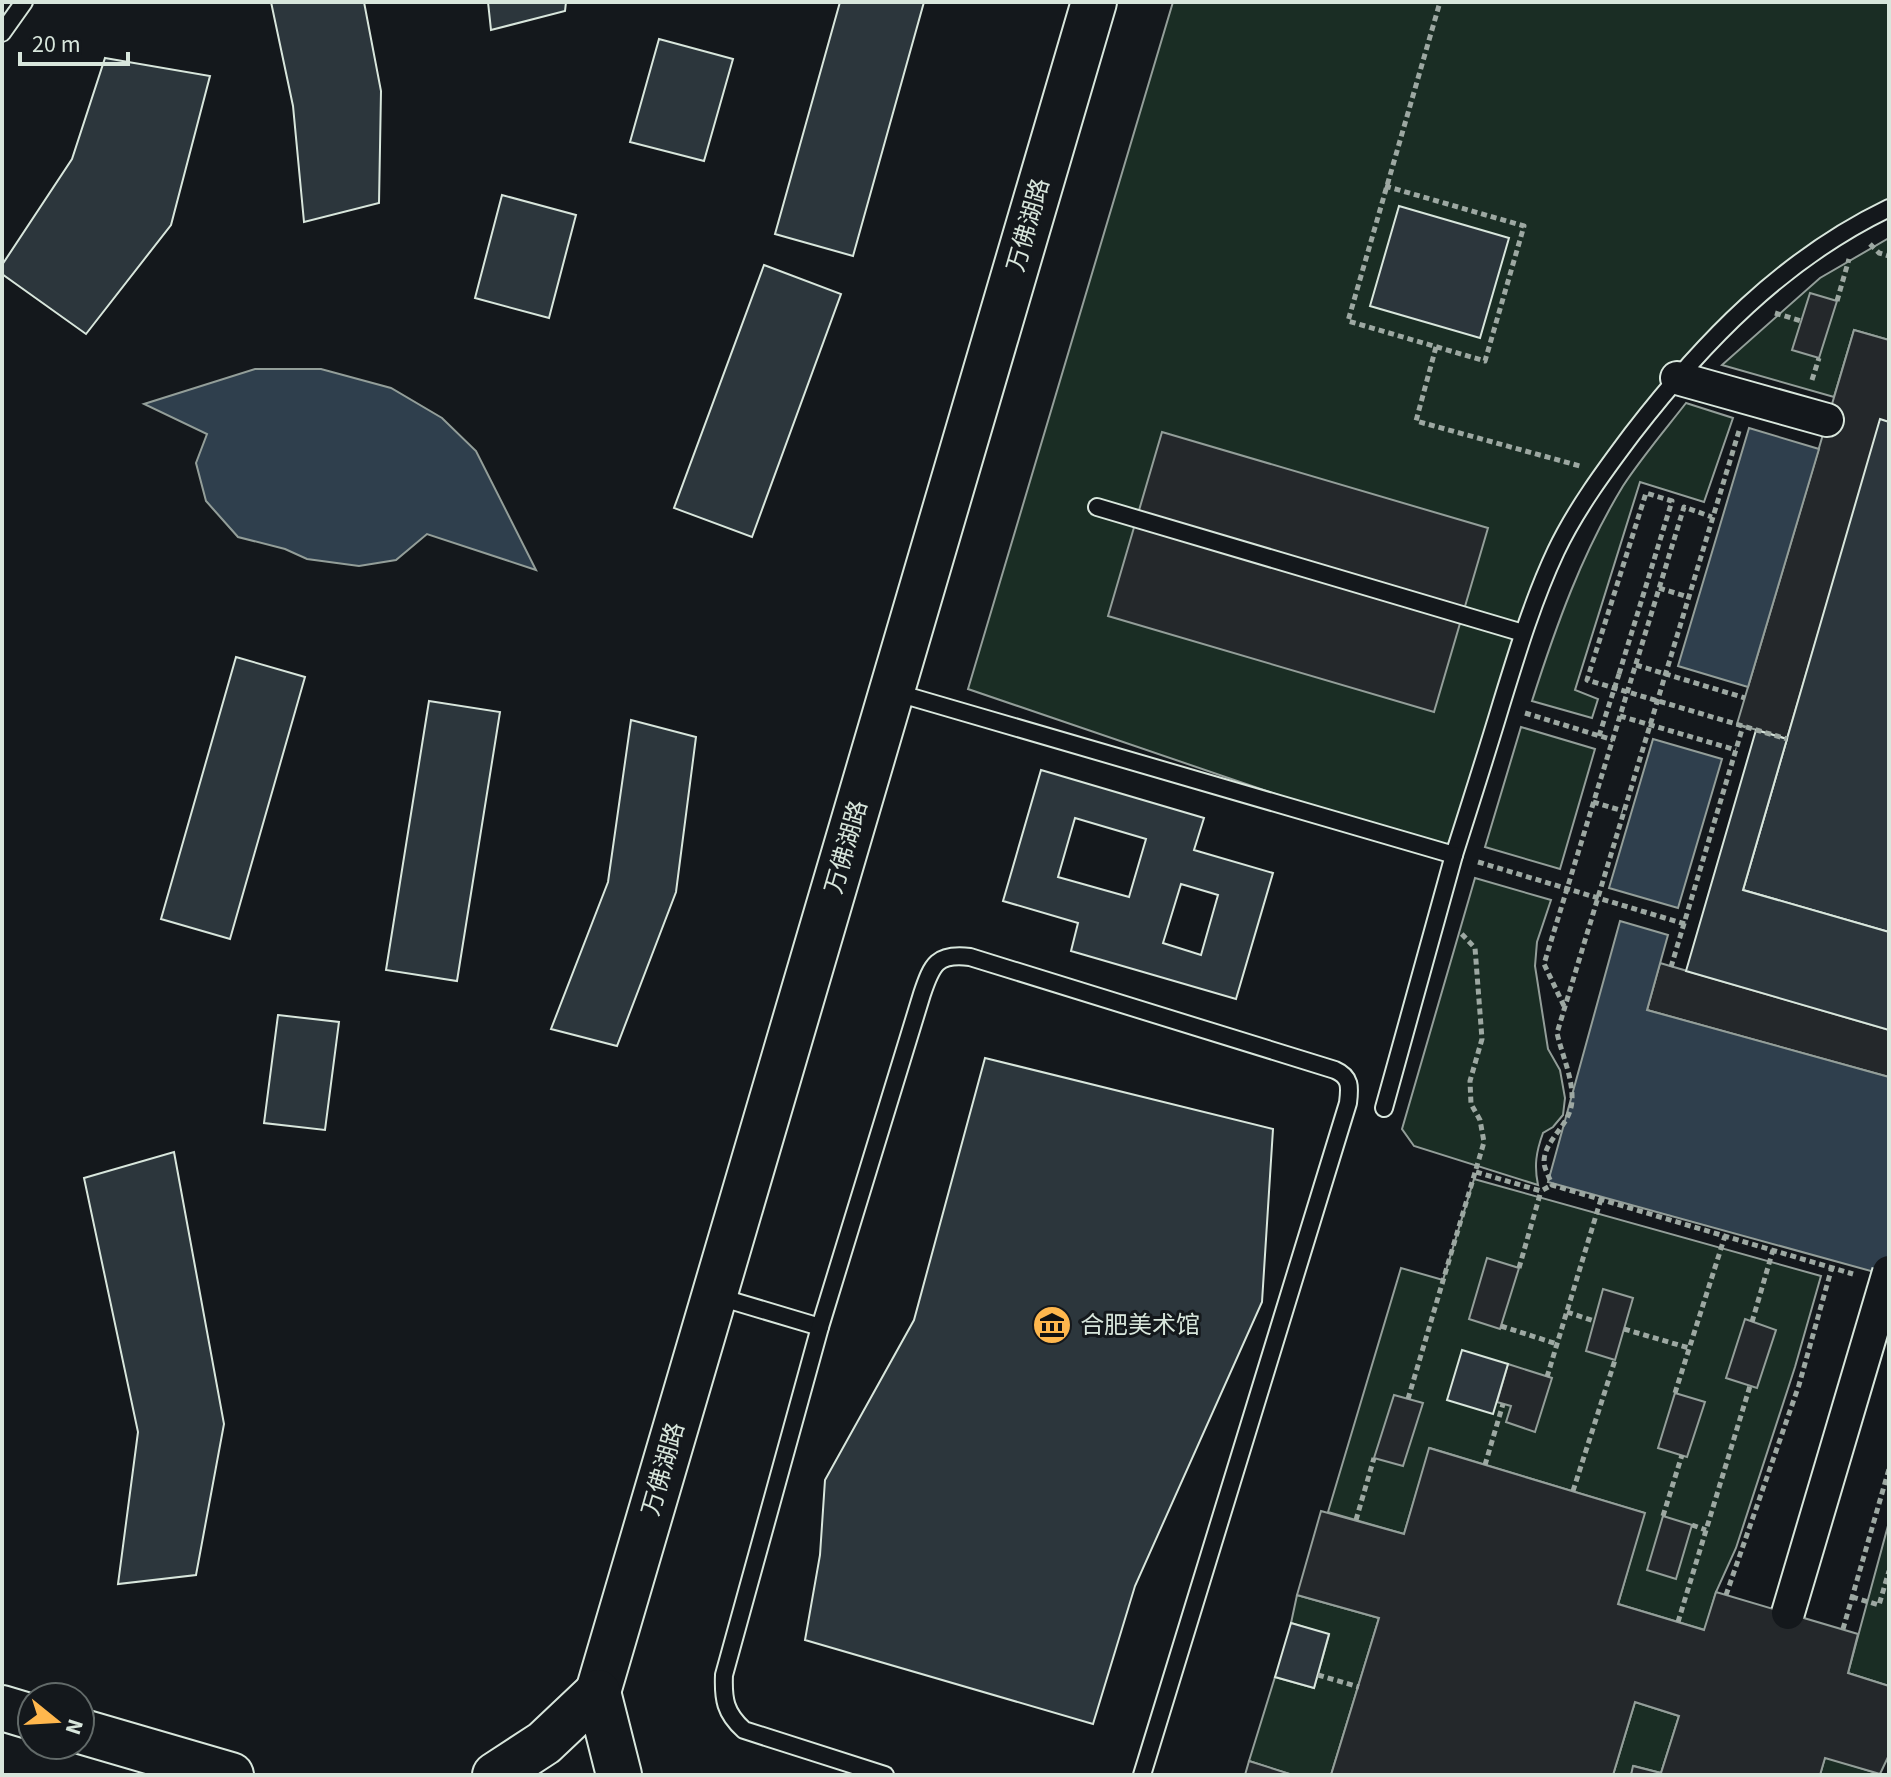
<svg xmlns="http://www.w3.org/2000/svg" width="1891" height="1777" viewBox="0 0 1891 1777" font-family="'Source Sans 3','Noto Sans SC',sans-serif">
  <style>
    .green { fill: #1a2d24; stroke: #939e99; stroke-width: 2 }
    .parking { fill: #24282b; stroke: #939e99; stroke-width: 2 }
    .water { fill: #2f3f4d; stroke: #939e99; stroke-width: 2 }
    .building { fill: #2c363c; stroke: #d8e6dc; stroke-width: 2; fill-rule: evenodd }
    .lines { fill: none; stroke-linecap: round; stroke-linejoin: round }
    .lane-casing { stroke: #d8e6dc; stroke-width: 20 }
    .street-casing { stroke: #d8e6dc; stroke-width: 36 }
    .secondary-casing { stroke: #d8e6dc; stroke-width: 48 }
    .path { stroke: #9da8a2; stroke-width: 5; stroke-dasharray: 6 4; stroke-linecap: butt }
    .lane { stroke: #14181c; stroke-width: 16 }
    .street { stroke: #14181c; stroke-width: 32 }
    .secondary { stroke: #14181c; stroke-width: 44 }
    .street-bridge-casing { stroke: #d8e6dc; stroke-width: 36; stroke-linecap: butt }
    .path-bridge { stroke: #9da8a2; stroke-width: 5; stroke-dasharray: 6 4; stroke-linecap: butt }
    .street-bridge { stroke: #14181c; stroke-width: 32 }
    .labels { text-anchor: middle; stroke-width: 6; stroke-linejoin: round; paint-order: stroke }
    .street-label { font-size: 24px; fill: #d8e6dc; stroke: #14181c }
    .poi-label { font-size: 24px; fill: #d8e6dc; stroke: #14181c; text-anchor: start }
  </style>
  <rect width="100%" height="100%" fill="#14181c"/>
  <!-- green -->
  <g class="green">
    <path d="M1173,2H1889V211L1756,295L1657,402L1557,549L1454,855L968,689Z"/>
    <path d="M1889,238V340L1854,330L1834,397L1722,365L1820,278Z"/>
    <path d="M1686,403L1733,418L1704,502L1640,482L1575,690L1598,699L1592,718L1532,701C1556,626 1582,553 1623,486C1642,457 1665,430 1686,403Z"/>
    <path d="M1521,727L1595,749L1560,869L1485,847Z"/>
    <path d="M1475,878L1551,900L1537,942L1535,966L1548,1049L1560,1070L1565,1098L1563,1115L1553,1127L1543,1133C1536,1152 1534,1166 1538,1185L1414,1146L1402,1129Z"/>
    <path d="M1474,1179L1821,1276L1795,1367L1736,1548L1716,1592L1705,1630L1618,1604L1644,1513L1430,1448L1404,1534L1328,1512L1401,1268L1443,1280Z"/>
    <path d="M1889,1522V1686L1848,1673Z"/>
    <path d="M1297,1595L1379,1618L1331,1775H1292L1249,1761L1275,1677L1314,1688L1329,1635L1291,1623Z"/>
    <path d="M1635,1702L1679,1716L1661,1773L1634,1766L1631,1775H1613Z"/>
    <path d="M1825,1757L1880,1774L1820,1775Z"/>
  </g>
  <!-- parking -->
  <g class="parking">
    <path d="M1810,293L1837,301L1819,358L1792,350Z"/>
    <path d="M1854,330L1889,340V422L1881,420L1787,739L1737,724Z"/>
    <path d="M1162,432L1488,528L1434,712L1108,616Z"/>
    <path d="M1660,963L1889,1030V1077L1647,1010Z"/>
    <path d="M1487,1258L1519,1268L1500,1329L1469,1319Z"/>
    <path d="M1603,1289L1633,1298L1615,1360L1586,1351Z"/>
    <path d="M1745,1319L1776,1330L1757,1388L1726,1378Z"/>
    <path d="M1508,1364L1552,1378L1535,1432L1506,1422L1511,1406L1497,1402Z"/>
    <path d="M1675,1393L1705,1402L1687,1457L1658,1448Z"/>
    <path d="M1394,1395L1423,1403L1403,1466L1374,1458Z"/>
    <path d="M1429,1448L1645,1513L1618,1604L1704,1630L1716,1592L1858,1634L1848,1673L1889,1686V1755L1880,1774L1825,1758L1820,1775H1631L1633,1766L1661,1773L1679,1716L1635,1702L1613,1775H1331L1379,1618L1297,1595L1321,1511L1404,1534Z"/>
    <path d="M1663,1516L1692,1525L1676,1579L1647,1570Z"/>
    <path d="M1249,1761L1293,1775H1245Z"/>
  </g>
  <!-- water -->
  <g class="water">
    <path d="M255,369H321L391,388L442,418L476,451L536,570L427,534L396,560L359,566L307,559L285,549L238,537L206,501L196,463L207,434L144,404Z"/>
    <path d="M1749,428L1819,449L1748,687L1678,666Z"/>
    <path d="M1653,739L1722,759L1678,908L1609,888Z"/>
    <path d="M1620,921L1668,935L1647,1010L1889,1077V1276L1548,1182Z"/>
  </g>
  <!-- building -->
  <g class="building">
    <path d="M271,2H364L381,91L379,203L304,222L293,106Z"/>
    <path d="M488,2H566L565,11L491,30Z"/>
    <path d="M840,2H924L853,256L775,234Z"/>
    <path d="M659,39L733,59L704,161L630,142Z"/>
    <path d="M105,58L210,76L171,225L86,334L2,274V265L72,159Z"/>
    <path d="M502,195L576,215L549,318L475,298Z"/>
    <path d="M1399,206L1509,238L1480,338L1370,306Z"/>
    <path d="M764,265L841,294L752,537L674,508Z"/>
    <path d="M1880,419L1889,422V932L1743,890Z"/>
    <path d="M236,657L305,677L230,939L161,919Z"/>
    <path d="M429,701L500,712L457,981L386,970Z"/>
    <path d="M631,720L696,737L676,892L617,1046L551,1029L608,882Z"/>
    <path d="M1756,730L1787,739L1743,890L1889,932V1030L1686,971Z"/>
    <path d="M1041,770L1204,818L1194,850L1273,873L1236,999L1071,951L1078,923L1003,901ZM1075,818L1146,839L1129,897L1058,877ZM1181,884L1218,895L1201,955L1163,943Z"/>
    <path d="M278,1015L339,1022L325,1130L264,1123Z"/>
    <path d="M985,1058L1273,1129L1262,1302L1135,1586L1093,1724L805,1640L820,1555L825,1480L914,1320Z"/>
    <path d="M174,1152L224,1424L196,1575L118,1584L138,1432L84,1178Z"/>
    <path d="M1462,1350L1508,1364L1493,1414L1447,1400Z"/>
    <path d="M1291,1623L1329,1634L1314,1688L1275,1677Z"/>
  </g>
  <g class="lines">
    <defs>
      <g id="lane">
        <path d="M2,33L24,2"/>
        <path d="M1097,507L1523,633"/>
        <path d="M894,692L1454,855C1470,805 1486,755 1501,705C1517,653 1533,600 1556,551C1576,509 1605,470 1632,434C1703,342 1783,259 1889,208"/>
        <path d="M1384,1108L1454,855"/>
        <path d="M716,1296L820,1327"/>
        <path d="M885,1775L744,1730C725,1713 723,1699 724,1675L820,1327L922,994C932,964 937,953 970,957L1335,1070C1351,1077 1350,1087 1348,1103L1142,1775"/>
      </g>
      <path id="street" d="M1677,378L1827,420"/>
      <g id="secondary">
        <path d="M598,1692L1094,2"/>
        <path d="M2,1708L32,1717"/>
        <path d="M80,1731L231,1775"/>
        <path d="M495,1775L544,1743L598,1692L619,1775"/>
      </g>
    </defs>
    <!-- lane casing -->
    <use href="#lane" class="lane-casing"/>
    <!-- street casing -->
    <use href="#street" class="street-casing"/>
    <!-- secondary casing -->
    <use href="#secondary" class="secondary-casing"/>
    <!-- path -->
    <g class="path">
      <path d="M1385,186L1524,226L1485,361L1348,321L1440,2"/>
      <path d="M1870,244L1879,253L1889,256"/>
      <path d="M1837,301L1849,259"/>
      <path d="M1775,313L1801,321"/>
      <path d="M1436,347L1416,421L1580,466"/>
      <path d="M1812,380L1819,358"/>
      <path d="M1739,431L1557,1033C1562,1055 1573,1078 1572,1100C1571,1126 1544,1139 1544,1162C1544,1169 1550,1178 1552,1185L1853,1274"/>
      <path d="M1659,588L1688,597"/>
      <path d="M1636,665L1745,698"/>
      <path d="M1525,713L1613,740"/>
      <path d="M1620,716L1736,750"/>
      <path d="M1599,736L1619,674"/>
      <path d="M1593,802L1623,811"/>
      <path d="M1478,862L1685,924"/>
      <path d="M1671,967L1743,726"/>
      <path d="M1564,1006L1544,964L1684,507L1712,517"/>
      <path d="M1476,1172L1541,1191L1552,1185"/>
      <path d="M1519,1268L1541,1191"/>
      <path d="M1567,1312L1594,1321"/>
      <path d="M1752,1322L1773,1250"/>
      <path d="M1501,1326L1557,1344"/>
      <path d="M1624,1329L1689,1348"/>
      <path d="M1547,1377L1601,1199"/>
      <path d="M1675,1393L1725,1236"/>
      <path d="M1408,1399L1484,1142L1480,1120L1471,1104L1470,1081L1482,1039L1475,948L1459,931"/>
      <path d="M1485,1465L1503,1404"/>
      <path d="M1573,1491L1615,1360"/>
      <path d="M1663,1516L1682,1455"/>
      <path d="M1356,1520L1374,1458"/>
      <path d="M1692,1525L1706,1530"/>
      <path d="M1726,1595L1799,1385L1832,1267"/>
      <path d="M1852,1597L1879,1605L1889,1571"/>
      <path d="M1678,1622L1750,1386"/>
      <path d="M1843,1629L1889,1469"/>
      <path d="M1318,1675L1359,1687"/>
    </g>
    <!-- lane -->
    <use href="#lane" class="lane"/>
    <!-- street -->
    <use href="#street" class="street"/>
    <!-- secondary -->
    <use href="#secondary" class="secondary"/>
    <defs>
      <path id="street-bridge" d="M1788,1613L1889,1272"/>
    </defs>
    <!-- street-bridge casing -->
    <use href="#street-bridge" class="street-bridge-casing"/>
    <!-- path-bridge -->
    <path class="path-bridge" d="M1619,674L1672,501L1646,493L1587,680L1787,739"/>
    <!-- street-bridge -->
    <use href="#street-bridge" class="street-bridge"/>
  </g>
  <!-- icons -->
  <defs>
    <symbol id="museum-disc" viewBox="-11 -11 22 22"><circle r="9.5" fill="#ffb74d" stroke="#14181c"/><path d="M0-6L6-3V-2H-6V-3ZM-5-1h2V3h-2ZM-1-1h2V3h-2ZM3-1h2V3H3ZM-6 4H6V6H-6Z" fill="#111"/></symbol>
  </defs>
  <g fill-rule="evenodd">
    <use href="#museum-disc" x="1030" y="1303" width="44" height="44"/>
  </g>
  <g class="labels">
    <!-- street labels -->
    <g class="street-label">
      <text transform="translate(1028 225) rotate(-74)" y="8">万佛湖路</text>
      <text transform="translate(846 847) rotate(-74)" y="8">万佛湖路</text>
      <text transform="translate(663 1469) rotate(-74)" y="8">万佛湖路</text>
    </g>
    <!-- poi labels -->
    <g class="poi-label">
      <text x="1080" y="1333">合肥美术馆</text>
    </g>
  </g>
  <!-- border -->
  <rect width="1891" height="1777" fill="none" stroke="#d8e6dc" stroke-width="8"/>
  <!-- north arrow -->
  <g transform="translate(56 1721) rotate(108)"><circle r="38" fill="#14181c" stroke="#626a69" stroke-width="2"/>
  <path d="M0-6L14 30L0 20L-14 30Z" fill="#ffb74d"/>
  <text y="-12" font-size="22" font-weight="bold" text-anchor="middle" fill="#d8e6dc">N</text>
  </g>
  <!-- scale -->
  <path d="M20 52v12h108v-12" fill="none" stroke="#d8e6dc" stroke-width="4"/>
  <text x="32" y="52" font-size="24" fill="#d8e6dc" stroke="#14181c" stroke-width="6" paint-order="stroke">20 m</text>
</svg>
